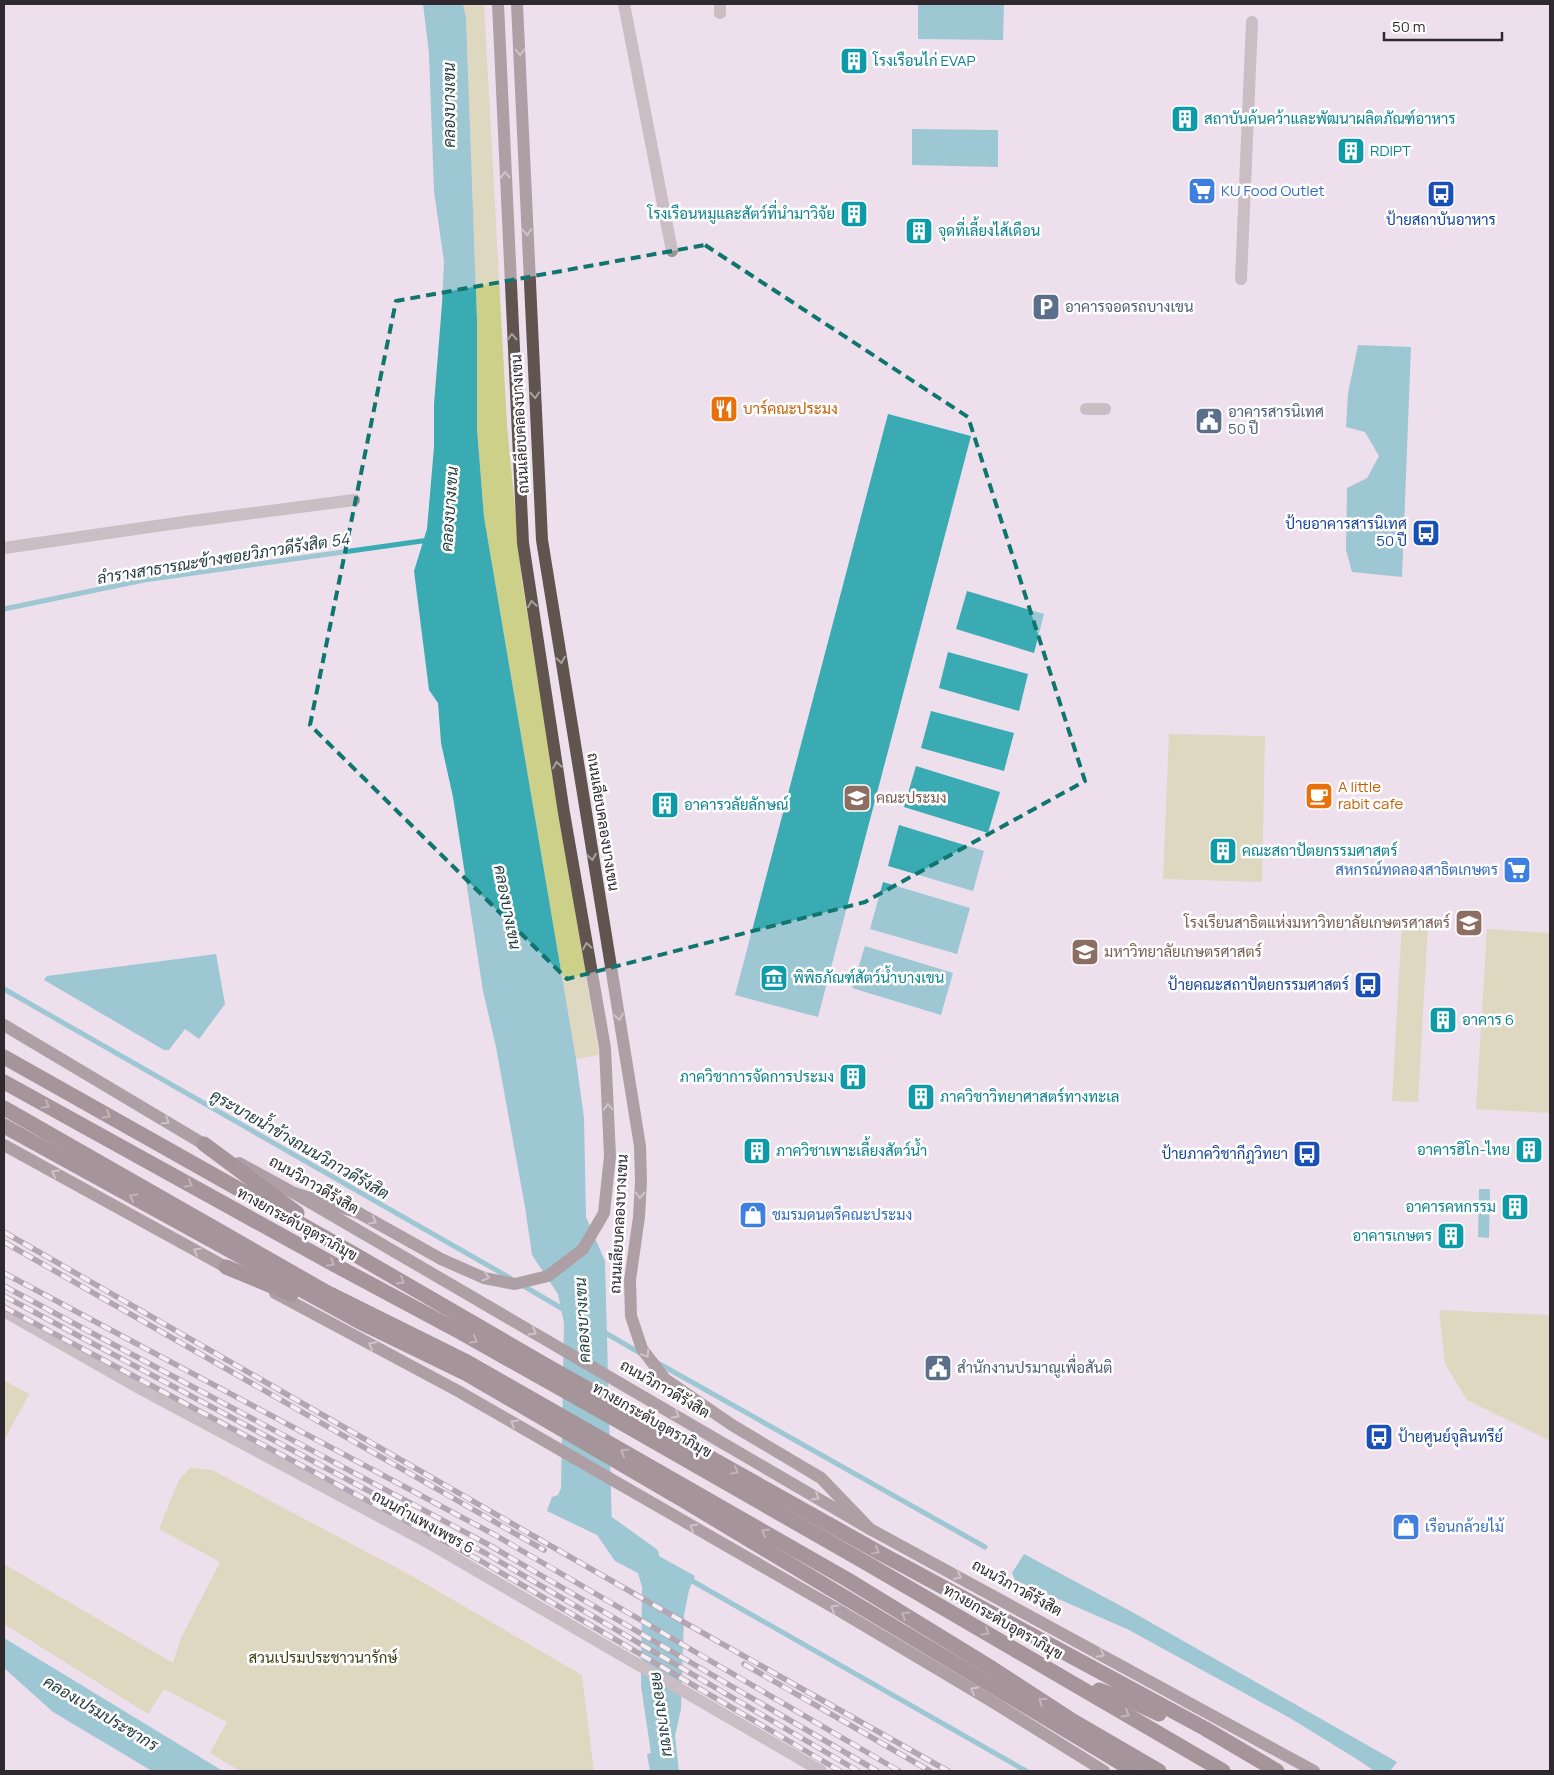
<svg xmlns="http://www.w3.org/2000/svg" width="1554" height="1775" viewBox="0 0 1554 1775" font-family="Manrope,Sarabun,sans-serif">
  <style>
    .green { fill: #ccd089 }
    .water { fill: #3aaab3 }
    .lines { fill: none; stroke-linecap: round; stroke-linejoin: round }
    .stream { stroke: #3aaab3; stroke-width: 5 }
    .canal { stroke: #3aaab3; stroke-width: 16 }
    .minor { stroke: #9d9591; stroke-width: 12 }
    .major { stroke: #61534e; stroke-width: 12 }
    .highway { stroke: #4c3d37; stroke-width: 15 }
    .rail-casing { stroke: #6a626a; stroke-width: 5.5 }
    .rail { stroke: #fff; stroke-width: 4; stroke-dasharray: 11; stroke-linecap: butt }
    .oneway { stroke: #a8a09e }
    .oneway2 { stroke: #8b817d }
    .marked { fill: none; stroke: #0f766e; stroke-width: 4; stroke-dasharray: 10 6; stroke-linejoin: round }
    .labels { text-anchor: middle; stroke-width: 5; stroke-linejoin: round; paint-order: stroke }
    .culture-label { font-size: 15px; fill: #0d838f; stroke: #fff; text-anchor: start }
    .shop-label { font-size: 15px; fill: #366cbe; stroke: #fff; text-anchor: start }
    .transit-label { font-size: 15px; fill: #164399; stroke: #fff; text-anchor: end }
    .service-label { font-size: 15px; fill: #4e5e75; stroke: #fff; text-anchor: start }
    .food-label { font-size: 15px; fill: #c56008; stroke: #fff; text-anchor: start }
    .street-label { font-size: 15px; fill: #2e292e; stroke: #fff }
    .education-label { font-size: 15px; fill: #785e54; stroke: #fff; text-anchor: start }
    .park-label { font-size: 15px; fill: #3f4016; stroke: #fff }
    .water-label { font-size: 16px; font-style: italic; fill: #253e40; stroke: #fff }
  </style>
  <rect width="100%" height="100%" fill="#eedfed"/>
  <!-- green -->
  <g class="green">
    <path d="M463,4H484L507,425L522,581L599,1055L576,1059L484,517L477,429V320L466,18Z"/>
    <path d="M1169,734L1265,736L1262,882L1163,879Z"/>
    <path d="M1402,923L1428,925L1418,1102L1392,1101Z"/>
    <path d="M1487,929L1550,933V1113L1476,1109Z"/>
    <path d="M1439,1310L1550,1315V1441L1467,1400L1445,1364Z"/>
    <path d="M4,1380L29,1394L4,1441Z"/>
    <path d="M190,1468L212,1470L412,1576L582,1675L594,1771H240L210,1753L227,1722L164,1689L148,1714L4,1624V1564L173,1663L181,1638L220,1562L159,1529L179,1480Z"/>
  </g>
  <!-- water -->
  <g class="water">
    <path d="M423,4H463L466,18L477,320V429L484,517L576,1059L584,1118L586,1217L605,1261L612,1530L695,1576L689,1590L684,1615L681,1709L675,1736L679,1771H650L647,1754L651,1753L641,1686L642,1587L638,1573L615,1561L597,1535L547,1511L552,1497L558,1495L561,1488L564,1323L558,1294L532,1255L525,1207L496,1047L483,991L453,797L441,743L438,703L429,690L414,571L427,529L434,447V404L442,304L444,262L434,191L429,54Z"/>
    <path d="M918,4H1004L1003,40L918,39Z"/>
    <path d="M912,129L998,130V167L912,165Z"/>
    <path d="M1358,345L1411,347L1402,577L1352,572L1346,550L1347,488L1367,478L1379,456L1365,432L1346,427L1348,393Z"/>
    <path d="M888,414L971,436L818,1017L735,995Z"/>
    <path d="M967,591L1044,614L1034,653L956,629Z"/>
    <path d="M948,652L1028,674L1019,711L939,688Z"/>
    <path d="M931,711L1014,733L1004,771L921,748Z"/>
    <path d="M916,766L1000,792L988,833L904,807Z"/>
    <path d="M899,825L984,851L973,891L888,866Z"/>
    <path d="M883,882L970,908L957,954L870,929Z"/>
    <path d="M865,946L953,973L941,1015L852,988Z"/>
    <path d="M216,954L225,1004L199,1039L185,1029L169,1050H164L44,980L47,976Z"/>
    <path d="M1479,1189H1490L1489,1238L1478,1237Z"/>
    <path d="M1024,1554L1134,1613L1397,1762L1390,1771H1374L1363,1763L1290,1718L1127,1629L1015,1580L1012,1573Z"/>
    <path d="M4,1638L203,1759L223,1771H152L53,1712L4,1668Z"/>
  </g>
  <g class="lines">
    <!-- stream -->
    <g class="stream">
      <path d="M4,609L144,580L429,540"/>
      <path d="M4,989L510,1278"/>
      <path d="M522,1285L566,1311"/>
      <path d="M602,1331L640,1353"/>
      <path d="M656,1362L985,1547"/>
      <path d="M687,1578L1026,1771"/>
    </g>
    <!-- canal -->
    <path class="canal" d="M594,1514L651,1555"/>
    <!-- minor -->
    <g class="minor">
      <path d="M624,4L672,251"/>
      <path d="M720,4V13"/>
      <path d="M1241,279L1252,22"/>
      <path d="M1086,409H1105"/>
      <path d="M4,548L184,522L354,500"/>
      <path d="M4,1311L141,1389L429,1543L821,1771"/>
    </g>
    <!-- major -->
    <g class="major">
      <path d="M517,4L542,540L640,1146L641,1181L639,1217L630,1280L631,1316L642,1349L665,1379L732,1425L821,1478L870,1529"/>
      <path d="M4,1025L212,1149"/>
      <path d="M4,1145L233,1271"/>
      <path d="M239,1163L294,1193L870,1529L1314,1771"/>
      <path d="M294,1193L359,1213L441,1259L484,1278L515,1284L548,1276L583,1249L604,1213L610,1156L605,1048L564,813L523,543L498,4"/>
      <path d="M275,1293L458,1391L840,1611L988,1699L1104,1771"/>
    </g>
    <!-- highway -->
    <g class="highway">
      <path d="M4,1057L354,1254L554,1370L880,1553L1204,1728L1277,1771"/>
      <path d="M4,1082L335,1265L460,1332L613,1418L868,1564L1223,1771"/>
      <path d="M4,1108L326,1292L467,1362L848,1580L993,1669L1073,1721L1159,1771"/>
      <path d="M4,1126L360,1322L467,1374L683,1500L1134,1771"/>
      <path d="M204,1144L297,1213"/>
      <path d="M226,1267L291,1294"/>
      <path d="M1099,1690L1138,1704L1159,1714"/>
    </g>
    <defs>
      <g id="rail">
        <path d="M4,1232L687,1624L948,1771"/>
        <path d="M4,1242L544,1550"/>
        <path d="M4,1273L495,1535L899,1771"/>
        <path d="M4,1286L489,1545L877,1771"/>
        <path d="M4,1296L485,1553L858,1771"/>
        <path d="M4,1307L481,1561L840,1771"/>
        <path d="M744,1664L930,1771"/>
      </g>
    </defs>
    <!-- rail casing -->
    <use href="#rail" class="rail-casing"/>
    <!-- rail -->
    <use href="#rail" class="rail"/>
  </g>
  <!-- one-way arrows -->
  <defs><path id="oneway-chevron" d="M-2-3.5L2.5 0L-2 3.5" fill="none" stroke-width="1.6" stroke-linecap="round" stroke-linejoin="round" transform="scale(1.25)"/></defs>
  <g class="oneway">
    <use href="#oneway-chevron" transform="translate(520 52) rotate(88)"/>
    <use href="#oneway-chevron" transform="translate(505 175) rotate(-92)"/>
    <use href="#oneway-chevron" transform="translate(527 232) rotate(88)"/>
    <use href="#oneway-chevron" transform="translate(512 337) rotate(-93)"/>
    <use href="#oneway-chevron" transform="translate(535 395) rotate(87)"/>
    <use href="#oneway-chevron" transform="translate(532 604) rotate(-99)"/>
    <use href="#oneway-chevron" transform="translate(561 660) rotate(81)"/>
    <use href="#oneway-chevron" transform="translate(557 765) rotate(-99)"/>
    <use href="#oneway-chevron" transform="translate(592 857) rotate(81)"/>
    <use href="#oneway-chevron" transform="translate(587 946) rotate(-100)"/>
    <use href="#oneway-chevron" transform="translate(619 1017) rotate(80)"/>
    <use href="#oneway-chevron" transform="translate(608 1107) rotate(-92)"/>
    <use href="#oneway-chevron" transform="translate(166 1121) rotate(32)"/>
    <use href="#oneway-chevron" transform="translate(55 1173) rotate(-151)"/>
    <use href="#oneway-chevron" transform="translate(640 1195) rotate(93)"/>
    <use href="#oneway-chevron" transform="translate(373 1221) rotate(29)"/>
    <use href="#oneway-chevron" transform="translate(197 1251) rotate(-151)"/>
    <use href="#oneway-chevron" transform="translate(486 1277) rotate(17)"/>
    <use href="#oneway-chevron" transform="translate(533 1332) rotate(30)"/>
    <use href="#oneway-chevron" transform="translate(372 1345) rotate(-152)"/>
    <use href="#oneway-chevron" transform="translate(646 1354) rotate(56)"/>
    <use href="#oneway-chevron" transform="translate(676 1415) rotate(30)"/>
    <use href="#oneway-chevron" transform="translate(514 1423) rotate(-150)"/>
    <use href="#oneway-chevron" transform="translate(816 1497) rotate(30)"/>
    <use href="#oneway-chevron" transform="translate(693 1527) rotate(-150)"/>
    <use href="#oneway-chevron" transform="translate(958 1576) rotate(28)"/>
    <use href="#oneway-chevron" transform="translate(834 1608) rotate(-150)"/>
    <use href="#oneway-chevron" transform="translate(1101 1654) rotate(29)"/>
    <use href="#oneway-chevron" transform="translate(974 1690) rotate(-149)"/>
  </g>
  <g class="oneway2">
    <use href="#oneway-chevron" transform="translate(46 1105) rotate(29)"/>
    <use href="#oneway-chevron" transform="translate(107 1115) rotate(29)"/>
    <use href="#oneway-chevron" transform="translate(189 1184) rotate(29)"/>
    <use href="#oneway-chevron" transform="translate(133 1197) rotate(-151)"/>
    <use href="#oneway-chevron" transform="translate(331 1263) rotate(29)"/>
    <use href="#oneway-chevron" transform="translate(401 1281) rotate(30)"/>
    <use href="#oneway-chevron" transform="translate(474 1340) rotate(29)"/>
    <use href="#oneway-chevron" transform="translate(624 1452) rotate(-150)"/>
    <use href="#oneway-chevron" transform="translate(735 1471) rotate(29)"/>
    <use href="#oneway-chevron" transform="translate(765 1532) rotate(-150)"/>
    <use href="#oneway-chevron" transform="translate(876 1551) rotate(29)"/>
    <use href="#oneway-chevron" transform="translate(905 1615) rotate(-148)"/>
    <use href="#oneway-chevron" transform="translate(986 1632) rotate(30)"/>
    <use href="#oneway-chevron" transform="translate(1042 1701) rotate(-147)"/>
    <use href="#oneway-chevron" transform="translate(1126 1714) rotate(31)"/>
  </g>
  <!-- marked area -->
  <path d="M0 0H1554V1775H0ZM705,245L968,417L1085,781L865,902L567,979L310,725L396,301Z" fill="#eedfed" fill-opacity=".55" fill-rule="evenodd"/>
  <path class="marked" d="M705,245L968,417L1085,781L865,902L567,979L310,725L396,301Z"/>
  <!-- icons -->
  <defs>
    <symbol id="building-square" viewBox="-11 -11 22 22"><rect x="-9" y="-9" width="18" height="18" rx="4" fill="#0f9aa8" stroke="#fff"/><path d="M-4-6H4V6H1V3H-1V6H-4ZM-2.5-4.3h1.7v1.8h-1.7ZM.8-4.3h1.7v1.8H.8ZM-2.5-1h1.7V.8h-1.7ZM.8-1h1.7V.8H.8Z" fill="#fff"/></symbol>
    <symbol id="supermarket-square" viewBox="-11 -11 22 22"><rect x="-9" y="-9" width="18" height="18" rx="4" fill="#3f7fe0" stroke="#fff"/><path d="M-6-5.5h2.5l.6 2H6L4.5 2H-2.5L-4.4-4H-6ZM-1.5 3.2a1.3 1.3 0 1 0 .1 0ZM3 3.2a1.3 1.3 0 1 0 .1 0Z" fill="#fff"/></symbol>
    <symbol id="bus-square" viewBox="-11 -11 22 22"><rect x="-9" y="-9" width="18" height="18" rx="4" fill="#1a4fb4" stroke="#fff"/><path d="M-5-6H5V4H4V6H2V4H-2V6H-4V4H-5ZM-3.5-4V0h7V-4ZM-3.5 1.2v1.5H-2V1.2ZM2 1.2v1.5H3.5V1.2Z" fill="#fff"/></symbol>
    <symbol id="parking-square" viewBox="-11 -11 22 22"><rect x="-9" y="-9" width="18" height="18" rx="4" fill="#5c6f8a" stroke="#fff"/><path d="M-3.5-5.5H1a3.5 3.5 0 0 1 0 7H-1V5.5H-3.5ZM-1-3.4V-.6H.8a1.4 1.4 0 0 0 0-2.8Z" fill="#fff"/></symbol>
    <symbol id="restaurant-square" viewBox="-11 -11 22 22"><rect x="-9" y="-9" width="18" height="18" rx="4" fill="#e8710a" stroke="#fff"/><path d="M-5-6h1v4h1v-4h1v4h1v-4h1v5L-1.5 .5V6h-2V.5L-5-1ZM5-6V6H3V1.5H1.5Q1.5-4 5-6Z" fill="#fff"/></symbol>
    <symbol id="civic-square" viewBox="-11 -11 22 22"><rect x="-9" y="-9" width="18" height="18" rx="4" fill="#5c6f8a" stroke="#fff"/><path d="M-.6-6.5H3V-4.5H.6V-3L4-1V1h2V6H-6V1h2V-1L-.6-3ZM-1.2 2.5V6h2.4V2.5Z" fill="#fff"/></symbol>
    <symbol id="cafe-square" viewBox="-11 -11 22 22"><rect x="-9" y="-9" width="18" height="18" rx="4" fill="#e8710a" stroke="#fff"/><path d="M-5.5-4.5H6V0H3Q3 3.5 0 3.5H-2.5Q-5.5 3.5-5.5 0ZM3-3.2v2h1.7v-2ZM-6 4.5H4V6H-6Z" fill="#fff"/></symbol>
    <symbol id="university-square" viewBox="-11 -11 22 22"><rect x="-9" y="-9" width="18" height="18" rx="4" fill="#8d6e63" stroke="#fff"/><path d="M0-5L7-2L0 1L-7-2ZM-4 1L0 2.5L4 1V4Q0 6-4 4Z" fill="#fff"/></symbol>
    <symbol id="school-square" viewBox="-11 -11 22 22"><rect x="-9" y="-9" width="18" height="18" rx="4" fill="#8d6e63" stroke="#fff"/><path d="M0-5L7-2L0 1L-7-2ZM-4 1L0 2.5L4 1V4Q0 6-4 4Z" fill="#fff"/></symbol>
    <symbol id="museum-square" viewBox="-11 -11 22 22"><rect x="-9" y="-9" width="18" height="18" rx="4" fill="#0f9aa8" stroke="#fff"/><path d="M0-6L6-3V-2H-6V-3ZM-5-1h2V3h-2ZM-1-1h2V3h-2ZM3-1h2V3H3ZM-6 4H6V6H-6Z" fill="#fff"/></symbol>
    <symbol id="shop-square" viewBox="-11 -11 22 22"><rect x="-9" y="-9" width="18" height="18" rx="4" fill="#3f7fe0" stroke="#fff"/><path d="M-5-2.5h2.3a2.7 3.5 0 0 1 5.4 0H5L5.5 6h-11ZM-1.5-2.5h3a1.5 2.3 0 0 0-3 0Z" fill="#fff"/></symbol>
  </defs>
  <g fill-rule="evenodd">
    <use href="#building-square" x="838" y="45" width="32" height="32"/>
    <use href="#building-square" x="1169" y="103" width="32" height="32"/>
    <use href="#building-square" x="1335" y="135" width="32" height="32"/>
    <use href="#supermarket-square" x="1186" y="175" width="32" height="32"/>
    <use href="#bus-square" x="1425" y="178" width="32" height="32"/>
    <use href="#building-square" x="838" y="198" width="32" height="32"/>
    <use href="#building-square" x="903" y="215" width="32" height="32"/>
    <use href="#parking-square" x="1030" y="291" width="32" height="32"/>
    <use href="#restaurant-square" x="708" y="393" width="32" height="32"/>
    <use href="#civic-square" x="1193" y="405" width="32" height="32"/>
    <use href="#bus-square" x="1410" y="517" width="32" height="32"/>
    <use href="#cafe-square" x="1303" y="780" width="32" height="32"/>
    <use href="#university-square" x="841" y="782" width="32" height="32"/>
    <use href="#building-square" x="649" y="789" width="32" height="32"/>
    <use href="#building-square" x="1207" y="835" width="32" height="32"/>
    <use href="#supermarket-square" x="1501" y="854" width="32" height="32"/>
    <use href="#school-square" x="1453" y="907" width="32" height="32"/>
    <use href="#university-square" x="1069" y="936" width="32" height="32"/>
    <use href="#museum-square" x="758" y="962" width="32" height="32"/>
    <use href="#bus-square" x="1352" y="969" width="32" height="32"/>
    <use href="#building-square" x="1427" y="1004" width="32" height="32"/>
    <use href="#building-square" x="837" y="1061" width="32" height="32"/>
    <use href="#building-square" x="905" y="1081" width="32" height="32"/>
    <use href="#building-square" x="1513" y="1134" width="32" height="32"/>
    <use href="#building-square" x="741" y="1135" width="32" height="32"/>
    <use href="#bus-square" x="1291" y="1138" width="32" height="32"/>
    <use href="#building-square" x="1499" y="1191" width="32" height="32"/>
    <use href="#shop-square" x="737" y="1199" width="32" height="32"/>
    <use href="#building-square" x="1435" y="1220" width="32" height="32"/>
    <use href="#civic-square" x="922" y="1352" width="32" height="32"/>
    <use href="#bus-square" x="1363" y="1421" width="32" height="32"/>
    <use href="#shop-square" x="1390" y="1511" width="32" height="32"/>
  </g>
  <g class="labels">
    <!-- culture labels -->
    <g class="culture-label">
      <text x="873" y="66">โรงเรือนไก่ EVAP</text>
      <text x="1204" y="124">สถาบันค้นคว้าและพัฒนาผลิตภัณฑ์อาหาร</text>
      <text x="1370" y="156">RDIPT</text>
      <text x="835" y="219" text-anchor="end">โรงเรือนหมูและสัตว์ที่นำมาวิจัย</text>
      <text x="938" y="236">จุดที่เลี้ยงไส้เดือน</text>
      <text x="684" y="810">อาคารวลัยลักษณ์</text>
      <text x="1242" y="856">คณะสถาปัตยกรรมศาสตร์</text>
      <text x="793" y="983">พิพิธภัณฑ์สัตว์น้ำบางเขน</text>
      <text x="1462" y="1025">อาคาร 6</text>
      <text x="834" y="1082" text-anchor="end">ภาควิชาการจัดการประมง</text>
      <text x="940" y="1102">ภาควิชาวิทยาศาสตร์ทางทะเล</text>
      <text x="1510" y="1155" text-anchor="end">อาคารฮิโก-ไทย</text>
      <text x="776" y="1156">ภาควิชาเพาะเลี้ยงสัตว์น้ำ</text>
      <text x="1496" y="1212" text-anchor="end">อาคารคหกรรม</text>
      <text x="1432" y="1241" text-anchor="end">อาคารเกษตร</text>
    </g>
    <!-- shop labels -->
    <g class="shop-label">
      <text x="1221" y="196">KU Food Outlet</text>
      <text x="1498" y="875" text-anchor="end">สหกรณ์ทดลองสาธิตเกษตร</text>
      <text x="772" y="1220">ชมรมดนตรีคณะประมง</text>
      <text x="1425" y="1532">เรือนกล้วยไม้</text>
    </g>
    <!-- transit labels -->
    <g class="transit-label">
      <text x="1441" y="225" text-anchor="middle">ป้ายสถาบันอาหาร</text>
      <text x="1407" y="529">ป้ายอาคารสารนิเทศ<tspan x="1407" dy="17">50 ปี</tspan></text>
      <text x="1349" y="990">ป้ายคณะสถาปัตยกรรมศาสตร์</text>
      <text x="1288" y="1159">ป้ายภาควิชากีฎวิทยา</text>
      <text x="1398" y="1442" text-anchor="start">ป้ายศูนย์จุลินทรีย์</text>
    </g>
    <!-- service labels -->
    <g class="service-label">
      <text x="1065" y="312">อาคารจอดรถบางเขน</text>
      <text x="1228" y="417">อาคารสารนิเทศ<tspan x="1228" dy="17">50 ปี</tspan></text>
      <text x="957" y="1373">สำนักงานปรมาณูเพื่อสันติ</text>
    </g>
    <!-- food labels -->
    <g class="food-label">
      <text x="743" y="414">บาร์คณะประมง</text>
      <text x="1338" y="792">A little<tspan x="1338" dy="17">rabit cafe</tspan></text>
    </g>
    <!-- street labels -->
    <g class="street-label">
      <text transform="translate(520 424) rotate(-93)" y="5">ถนนเลียบคลองบางเขน</text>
      <text transform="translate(603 822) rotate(81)" y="5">ถนนเลียบคลองบางเขน</text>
      <text transform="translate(314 1185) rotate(30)" y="5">ถนนวิภาวดีรังสิต</text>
      <text transform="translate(297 1224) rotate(29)" y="5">ทางยกระดับอุตราภิมุข</text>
      <text transform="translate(619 1224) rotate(-87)" y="5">ถนนเลียบคลองบางเขน</text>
      <text transform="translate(665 1389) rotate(30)" y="5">ถนนวิภาวดีรังสิต</text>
      <text transform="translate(652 1420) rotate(30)" y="5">ทางยกระดับอุตราภิมุข</text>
      <text transform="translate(423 1522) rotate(29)" y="5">ถนนกำแพงเพชร 6</text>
      <text transform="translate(1017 1588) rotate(29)" y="5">ถนนวิภาวดีรังสิต</text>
      <text transform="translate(1003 1622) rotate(30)" y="5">ทางยกระดับอุตราภิมุข</text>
    </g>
    <!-- education labels -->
    <g class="education-label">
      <text x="876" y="803">คณะประมง</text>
      <text x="1450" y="928" text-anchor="end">โรงเรียนสาธิตแห่งมหาวิทยาลัยเกษตรศาสตร์</text>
      <text x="1104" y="957">มหาวิทยาลัยเกษตรศาสตร์</text>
    </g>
    <!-- park labels -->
    <g class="park-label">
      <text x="323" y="1663">สวนเปรมประชาวนารักษ์</text>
    </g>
    <!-- water labels -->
    <g class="water-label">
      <text transform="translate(449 105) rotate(-90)" y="6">คลองบางเขน</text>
      <text transform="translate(449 509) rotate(-86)" y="6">คลองบางเขน</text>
      <text transform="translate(223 558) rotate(-9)" y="6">ลำรางสาธารณะข้างซอยวิภาวดีรังสิต 54</text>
      <text transform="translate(508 907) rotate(79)" y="6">คลองบางเขน</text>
      <text transform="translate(300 1144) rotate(30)" y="6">คูระบายน้ำข้างถนนวิภาวดีรังสิต</text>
      <text transform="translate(582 1320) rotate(-93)" y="6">คลองบางเขน</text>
      <text transform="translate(101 1713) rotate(31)" y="6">คลองเปรมประชากร</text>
      <text transform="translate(663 1714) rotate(82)" y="6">คลองบางเขน</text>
    </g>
  </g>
  <!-- border -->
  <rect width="1554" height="1775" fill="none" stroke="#2e292e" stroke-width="10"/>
  <!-- scale -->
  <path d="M1384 32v8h118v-8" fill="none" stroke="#2e292e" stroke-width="2.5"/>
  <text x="1392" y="32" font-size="15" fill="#2e292e" stroke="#ffffff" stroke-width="4" paint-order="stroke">50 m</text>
</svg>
